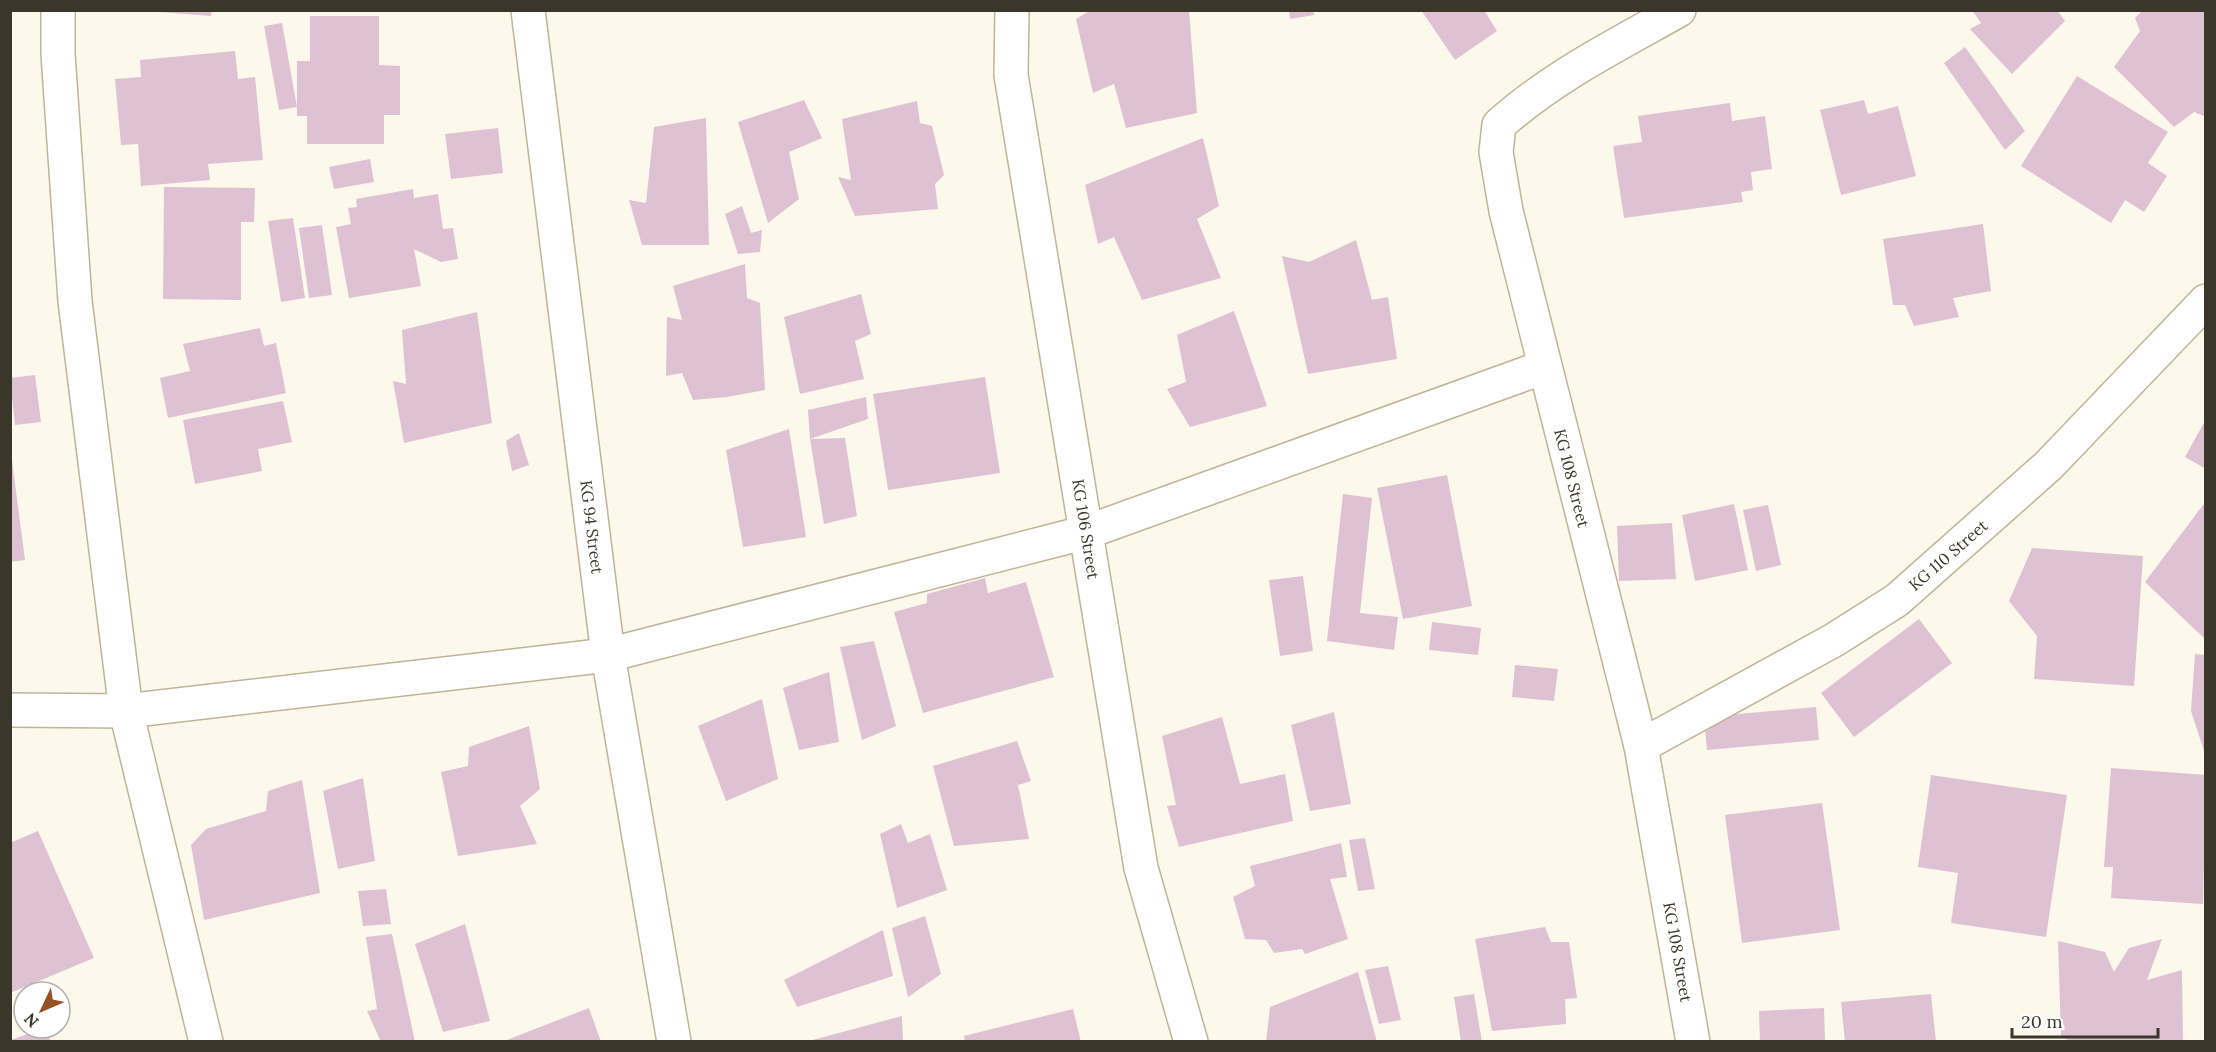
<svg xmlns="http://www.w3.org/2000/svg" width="2216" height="1052" viewBox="0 0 2216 1052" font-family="Lora,serif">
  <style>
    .building { fill: #dec1d3 }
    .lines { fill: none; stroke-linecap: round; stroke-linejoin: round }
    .minor-casing { stroke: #c0b497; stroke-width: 36 }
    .minor { stroke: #fff; stroke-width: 33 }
    .labels { text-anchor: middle; stroke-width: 4.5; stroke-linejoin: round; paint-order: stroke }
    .street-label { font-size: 16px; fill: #3b362a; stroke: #fff }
  </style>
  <rect width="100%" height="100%" fill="#fdf8ec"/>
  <!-- building -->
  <g class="building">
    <path d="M134,10H212L211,16Z"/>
    <path d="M1091,10H1189L1197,113L1126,128L1114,84L1093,93L1076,19Z"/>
    <path d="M1289,10H1313L1314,15L1290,19Z"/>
    <path d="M1421,10H1484L1497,31L1455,60Z"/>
    <path d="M1972,10H2057L2065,21L2012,74L1970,29L1981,23Z"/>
    <path d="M2143,10H2206V117L2194,112L2174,127L2114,67L2140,31L2135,18Z"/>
    <path d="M310,16H379V65L400,66V115H384V144H307V116H297V61H310Z"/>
    <path d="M282,23L297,107L279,110L264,26Z"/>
    <path d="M1965,47L2025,131L2005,150L1944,63Z"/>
    <path d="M235,51L238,79L255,77L263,160L208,164L210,180L141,186L138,144L121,145L115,79L141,77L140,60Z"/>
    <path d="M2077,76L2168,132L2148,163L2167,176L2144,212L2125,200L2111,223L2021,166Z"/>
    <path d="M804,100L822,138L789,152L799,199L768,223L738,122Z"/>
    <path d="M1864,100L1868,114L1898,106L1916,176L1841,195L1820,110Z"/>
    <path d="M917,101L920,123L932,126L944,175L935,184L938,209L855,216L838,177L851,180L842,119Z"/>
    <path d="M1730,103L1732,121L1765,116L1772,169L1751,172L1753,190L1741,192L1743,202L1624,218L1613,146L1642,142L1638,116Z"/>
    <path d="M706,118L709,245H642L629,200L646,203L654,127Z"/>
    <path d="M498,128L503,173L451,179L445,134Z"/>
    <path d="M1203,138L1219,206L1197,219L1221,278L1142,300L1114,237L1098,244L1085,185Z"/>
    <path d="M370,159L374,182L334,189L329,167Z"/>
    <path d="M164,187L255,188L254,222H241V300L163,299Z"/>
    <path d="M413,189L414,198L438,194L443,229L453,228L458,259L441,262L414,249L421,286L349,298L336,227L351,224L348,208L357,207L356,199Z"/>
    <path d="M742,206L751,233L762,230L760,252L738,254L725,214Z"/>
    <path d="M293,218L305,298L281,302L268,221Z"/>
    <path d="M1983,224L1991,291L1953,298L1959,317L1914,326L1905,305H1893L1883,239Z"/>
    <path d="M322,225L332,295L309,298L299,228Z"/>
    <path d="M1356,240L1372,300L1388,297L1397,359L1308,374L1282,256L1309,262Z"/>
    <path d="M745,264L747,298L760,303L765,390L727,397L693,400L682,373L666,376L667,317L682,320L673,286Z"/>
    <path d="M861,294L871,334L855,341L864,379L800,394L784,317Z"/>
    <path d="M1234,311L1267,406L1190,427L1167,389L1186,382L1177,335Z"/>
    <path d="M477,312L492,423L404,443L393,381L406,384L402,330Z"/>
    <path d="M260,328L264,346L276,343L286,393L168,418L160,378L190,371L183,344Z"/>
    <path d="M35,375L41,422L15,425L10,378Z"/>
    <path d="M985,377L1000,473L888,490L873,394Z"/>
    <path d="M866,397L868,419L810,439L845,438L857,516L824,524L810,439L808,410Z"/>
    <path d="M283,401L292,442L258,449L262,471L195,484L183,420Z"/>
    <path d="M2206,419V469L2185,457Z"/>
    <path d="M789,429L806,537L743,547L726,450Z"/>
    <path d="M519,433L529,465L512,471L506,441Z"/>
    <path d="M10,445L25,560L10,562Z"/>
    <path d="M1447,475L1472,606L1403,619L1377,488Z"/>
    <path d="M1343,494L1372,498L1360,613L1398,617L1394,650L1327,641Z"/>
    <path d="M2206,501V640L2145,582Z"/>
    <path d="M1734,504L1748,570L1695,581L1682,515Z"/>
    <path d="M1768,505L1781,565L1756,571L1743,510Z"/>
    <path d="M1672,523L1676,579L1619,581L1617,526Z"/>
    <path d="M2032,548L2143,556L2134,686L2034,679L2037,636L2009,601Z"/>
    <path d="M1303,576L1313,651L1280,656L1269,580Z"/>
    <path d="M985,578L988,593L1026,582L1054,677L923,713L894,612L927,603V594Z"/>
    <path d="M1919,619L1952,663L1854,737L1821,693Z"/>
    <path d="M1432,622L1481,628L1478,655L1429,650Z"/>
    <path d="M874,641L896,726L862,740L840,647Z"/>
    <path d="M2195,654L2206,655L2205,754L2191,711Z"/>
    <path d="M1515,665L1558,669L1554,701L1512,697Z"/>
    <path d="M829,672L839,742L799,750L783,688Z"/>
    <path d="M762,699L778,779L726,801L698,726Z"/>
    <path d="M1816,707L1819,740L1707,750L1704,717Z"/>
    <path d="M1334,712L1351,804L1310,811L1291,725Z"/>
    <path d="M1222,717L1240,784L1285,774L1293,821L1179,847L1167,806L1176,805L1162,736Z"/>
    <path d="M529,726L540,789L520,806L537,844L458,856L441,772L468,766L469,747Z"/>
    <path d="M1017,741L1031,781L1018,785L1029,839L954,846L933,766Z"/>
    <path d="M2111,768L2206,775L2203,904L2111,898L2113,867H2104Z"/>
    <path d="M1931,775L2067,795L2046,937L1951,923L1958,873L1918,867Z"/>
    <path d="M363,778L375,861L338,869L323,791Z"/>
    <path d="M302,780L320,893L204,920L191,845L206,829L266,811L268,791Z"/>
    <path d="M1822,803L1840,930L1742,943L1725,815Z"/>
    <path d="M901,824L908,843L930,834L947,890L897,908L880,834Z"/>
    <path d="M38,831L94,958L10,993V843Z"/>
    <path d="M1365,838L1375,889L1358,891L1349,840Z"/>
    <path d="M1341,843L1347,877L1330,879L1348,939L1305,954L1302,949L1274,953L1266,940L1245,939L1233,897L1255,886L1250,866Z"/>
    <path d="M386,889L391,924L363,926L358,891Z"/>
    <path d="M925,916L941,974L908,997L892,928Z"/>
    <path d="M465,924L490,1021L443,1032L415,944Z"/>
    <path d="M1545,927L1551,942H1569L1577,998L1565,999L1566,1024L1492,1031L1475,939Z"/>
    <path d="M883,930L893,976L797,1007L784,980Z"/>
    <path d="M392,934L415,1042H381L367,1011L377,1009L366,937Z"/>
    <path d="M2162,939L2147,980L2182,970L2183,1042H2073L2061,1037L2058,941L2105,952L2114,972L2129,948Z"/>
    <path d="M1388,966L1401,1020L1379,1024L1365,970Z"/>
    <path d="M1358,972L1377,1042H1266L1270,1007Z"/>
    <path d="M1474,994L1482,1042H1461L1454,997Z"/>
    <path d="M1931,994L1936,1042H1845L1841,1002Z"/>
    <path d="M589,1008L601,1042H504V1041Z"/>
    <path d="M1824,1008L1825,1042H1760L1759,1011Z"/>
    <path d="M1073,1009L1081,1042H965L964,1036Z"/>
    <path d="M902,1016L903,1042H809V1041Z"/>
    <path d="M46,1028L51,1042H10V1040Z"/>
  </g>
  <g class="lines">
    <defs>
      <g id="minor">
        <path d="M58,10V54L75,301L126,711L206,1042"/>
        <path d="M528,10L608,655L674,1042"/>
        <path d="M1012,10L1011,75L1141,868L1191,1042"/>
        <path d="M1679,10C1617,45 1552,77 1499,125L1496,152L1506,211L1641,746L1693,1042"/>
        <path d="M10,710L126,711L608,655L1087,532L1544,367"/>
        <path d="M1641,746L1834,640L1897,600L2048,466L2206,301"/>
      </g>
    </defs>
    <!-- minor casing -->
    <use href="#minor" class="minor-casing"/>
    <!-- minor -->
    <use href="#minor" class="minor"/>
  </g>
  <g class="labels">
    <!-- street labels -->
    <g class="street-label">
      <text transform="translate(1572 478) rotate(76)" y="6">KG 108 Street</text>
      <text transform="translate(592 527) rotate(83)" y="6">KG 94 Street</text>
      <text transform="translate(1086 529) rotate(81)" y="6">KG 106 Street</text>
      <text transform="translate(1948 555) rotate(-41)" y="6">KG 110 Street</text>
      <text transform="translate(1678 952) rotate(80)" y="6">KG 108 Street</text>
    </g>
  </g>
  <!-- border -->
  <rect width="2216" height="1052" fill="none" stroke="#3b362a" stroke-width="24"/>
  <!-- north arrow -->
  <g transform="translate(42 1010) rotate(226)"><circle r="28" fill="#ffffff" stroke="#b1afaa" stroke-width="1.5"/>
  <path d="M0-4.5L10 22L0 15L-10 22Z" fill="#965127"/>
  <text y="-9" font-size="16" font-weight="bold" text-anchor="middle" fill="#3b362a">N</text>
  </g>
  <!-- scale -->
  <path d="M2012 1028v9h146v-9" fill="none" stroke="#3b362a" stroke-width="3"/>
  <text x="2021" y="1028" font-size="18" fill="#3b362a" stroke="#ffffff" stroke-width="4.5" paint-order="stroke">20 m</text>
</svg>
